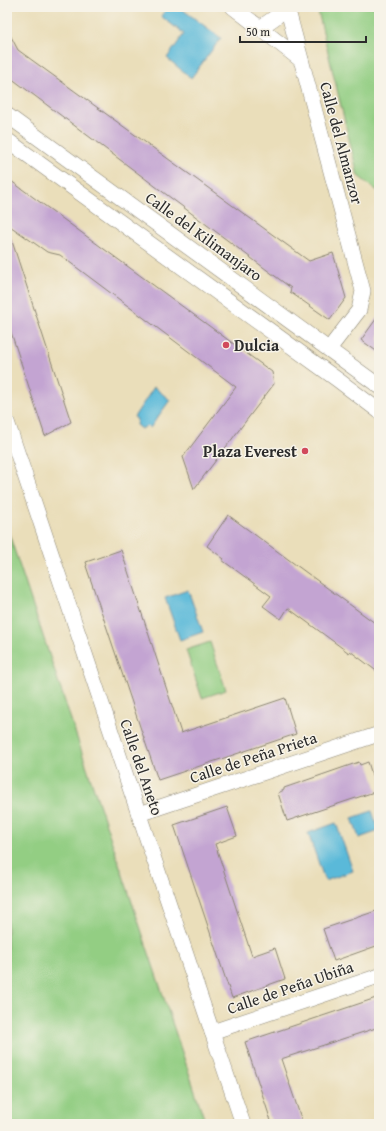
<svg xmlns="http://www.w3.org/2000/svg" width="386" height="1131" viewBox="0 0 386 1131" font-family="'Gentium Book Plus',serif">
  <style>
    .green { fill: #93ce83; stroke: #5f7c57 }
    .water { fill: #5ab9d9; stroke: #427282 }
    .building { fill: #c3a4d2 }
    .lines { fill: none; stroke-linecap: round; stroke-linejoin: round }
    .street-casing { stroke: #8a8472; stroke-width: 16 }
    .street { stroke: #fff; stroke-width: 15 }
    .poi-dot { fill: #d1495b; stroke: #f7f3e8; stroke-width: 1.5 }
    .labels { text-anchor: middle; stroke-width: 3; stroke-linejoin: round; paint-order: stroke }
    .street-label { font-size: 16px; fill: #2b2b2b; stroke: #f7f3e8 }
    .poi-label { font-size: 16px; font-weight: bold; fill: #2b2b2b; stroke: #f7f3e8; text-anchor: start }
  </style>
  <rect width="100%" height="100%" fill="#f7f3e8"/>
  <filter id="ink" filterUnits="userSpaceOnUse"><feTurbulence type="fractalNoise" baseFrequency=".025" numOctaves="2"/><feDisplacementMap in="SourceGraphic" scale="8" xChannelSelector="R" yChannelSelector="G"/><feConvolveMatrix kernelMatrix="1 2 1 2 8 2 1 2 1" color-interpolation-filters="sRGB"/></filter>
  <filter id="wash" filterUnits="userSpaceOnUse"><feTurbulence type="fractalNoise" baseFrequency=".012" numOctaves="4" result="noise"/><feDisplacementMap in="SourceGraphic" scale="16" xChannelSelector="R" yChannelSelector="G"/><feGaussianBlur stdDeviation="0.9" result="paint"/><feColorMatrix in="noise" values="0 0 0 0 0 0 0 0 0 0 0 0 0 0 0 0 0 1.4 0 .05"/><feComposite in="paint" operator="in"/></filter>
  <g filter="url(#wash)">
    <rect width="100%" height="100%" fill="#eadeba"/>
    <!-- green -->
    <g class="green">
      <path d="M317,7H379V192L358,176Z"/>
      <path d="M7,528L206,1124H7Z"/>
      <path d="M210,642L226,690L202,698L186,650Z"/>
    </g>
    <!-- water -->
    <g class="water">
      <path d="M168,7H179L221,38L191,78L167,58L184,34L161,16Z"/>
      <path d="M154,387L170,400L150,428L147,426L141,429L136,425L137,419L134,417Z"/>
      <path d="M188,590L203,632L180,640L165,598Z"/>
      <path d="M372,811L379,831L359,838L352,818Z"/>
      <path d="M336,823L353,871L325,881L308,833Z"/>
    </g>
    <g id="blocks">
      <!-- building -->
      <g class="building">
        <path d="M7,29L18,50L309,261L333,253L346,298L330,320L290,292L291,288L7,75Z"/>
        <path d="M7,178L272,372L274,384L194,489L183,457L236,387L60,255L47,252L7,224Z"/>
        <path d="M7,235H10L71,422L45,436L7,320Z"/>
        <path d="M379,315V353L361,340Z"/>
        <path d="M228,515L379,626V673L350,651L349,653L288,608L281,619L263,606L271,596L222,560L224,559L207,546Z"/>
        <path d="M121,550L181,733L285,698L296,734L158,780L86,566L87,565L86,562Z"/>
        <path d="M359,762L360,765L368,762L377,791L287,821L278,793L284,790V788Z"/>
        <path d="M227,807L237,836L215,844L244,932L252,956L275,948L285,979L232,998L174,825Z"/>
        <path d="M379,910V945L334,961L323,929Z"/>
        <path d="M379,997V1027L281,1059L303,1124H272L245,1042Z"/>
      </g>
    </g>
  </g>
  <g filter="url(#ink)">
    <use href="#blocks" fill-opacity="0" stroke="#8a8472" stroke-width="1"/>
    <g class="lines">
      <defs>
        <g id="street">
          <path d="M233,7L301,60"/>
          <path d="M287,7L363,291L359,310L329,349"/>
          <path d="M260,28L277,16L281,7"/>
          <path d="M7,115L379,386"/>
          <path d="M7,140L338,380L379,411"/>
          <path d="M7,422L243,1124"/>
          <path d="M139,814L379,734"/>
          <path d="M212,1032L379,976"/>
        </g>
      </defs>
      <!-- street casing -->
      <use href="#street" class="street-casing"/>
      <!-- street -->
      <use href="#street" class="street"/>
    </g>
  </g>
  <!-- markers -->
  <g class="poi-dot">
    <circle cx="226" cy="345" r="4"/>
    <circle cx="305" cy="451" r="4"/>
  </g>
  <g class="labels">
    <!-- street labels -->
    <g class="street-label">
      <text transform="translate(342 143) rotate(75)" y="6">Calle del Almanzor</text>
      <text transform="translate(204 236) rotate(36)" y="6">Calle del Kilimanjaro</text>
      <text transform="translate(253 757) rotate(-18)" y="6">Calle de Peña Prieta</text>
      <text transform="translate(142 767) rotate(71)" y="6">Calle del Aneto</text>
      <text transform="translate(290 987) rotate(-19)" y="6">Calle de Peña Ubiña</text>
    </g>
    <!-- poi labels -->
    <g class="poi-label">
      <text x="234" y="351">Dulcia</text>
      <text x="297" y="457" text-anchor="end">Plaza Everest</text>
    </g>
  </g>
  <!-- margin -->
  <rect width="386" height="1131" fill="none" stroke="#f7f3e8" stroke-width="24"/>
  <!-- scale -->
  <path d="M240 36v6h126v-6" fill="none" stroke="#2b2b2b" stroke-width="2"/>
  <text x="246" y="36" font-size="12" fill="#2b2b2b" stroke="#f7f3e8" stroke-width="3" paint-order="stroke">50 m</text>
</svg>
